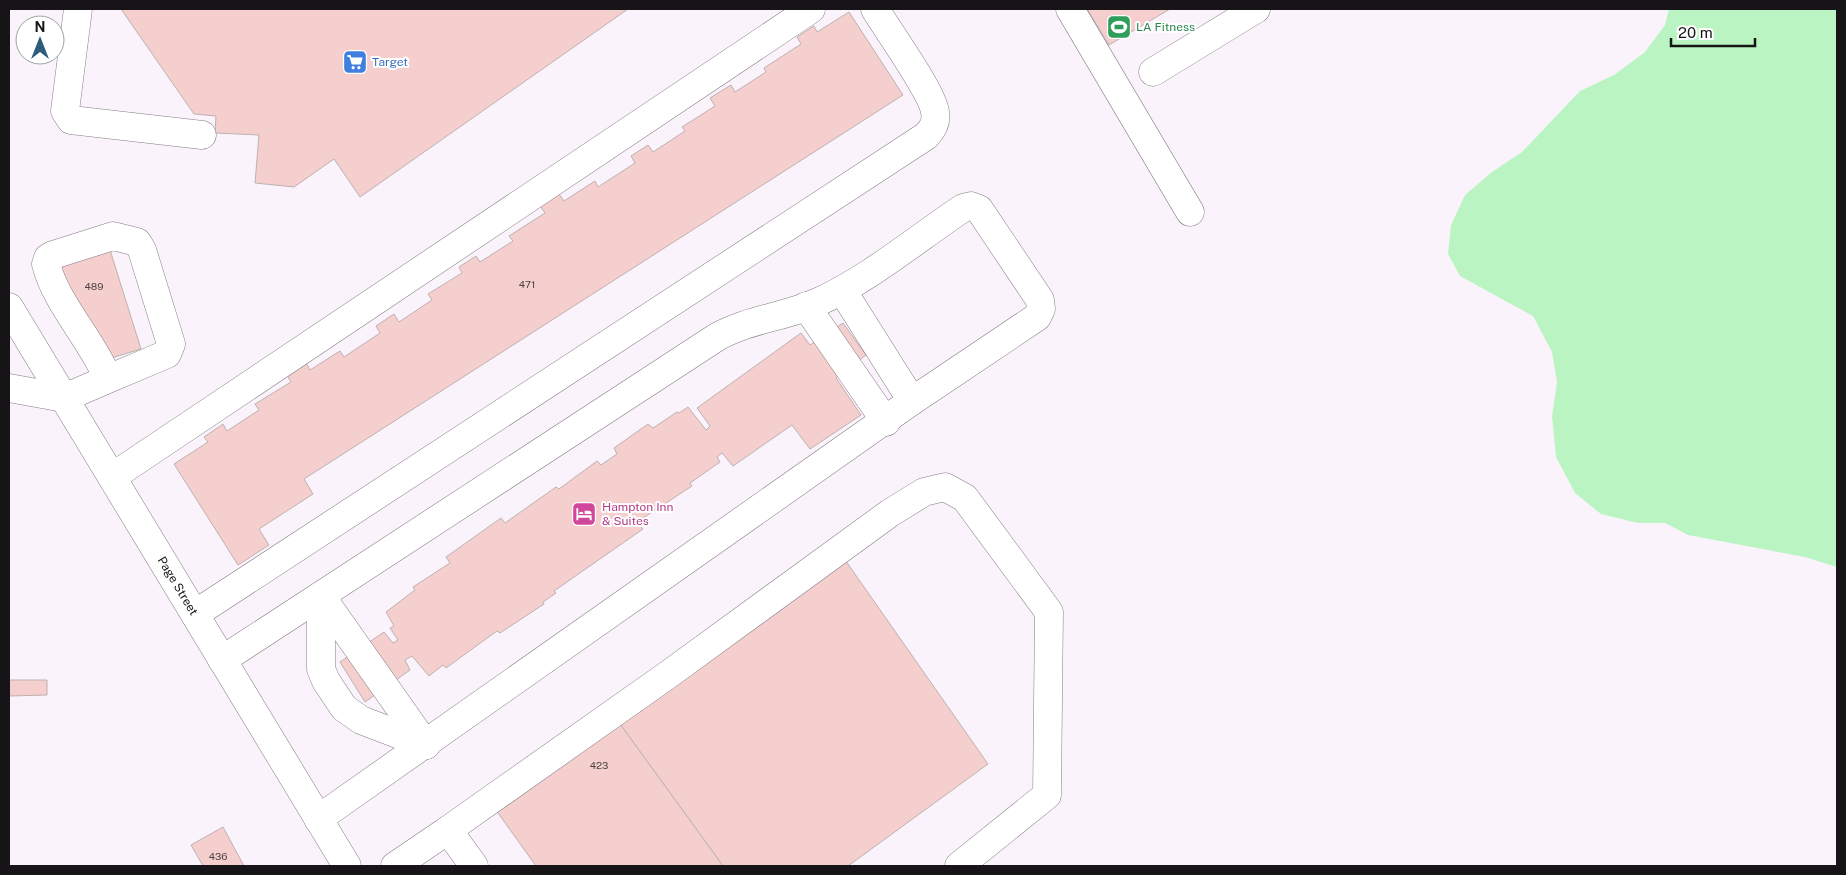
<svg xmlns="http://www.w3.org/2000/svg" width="1846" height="875" viewBox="0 0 1846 875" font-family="'Public Sans',sans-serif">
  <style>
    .green { fill: #baf4c2 }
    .building { fill: #f4cfcd; stroke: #bdb1b0 }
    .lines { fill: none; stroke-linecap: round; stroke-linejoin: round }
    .minor-casing { stroke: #847d84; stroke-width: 29 }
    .major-casing { stroke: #847d84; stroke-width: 29 }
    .minor { stroke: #fff; stroke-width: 28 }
    .major { stroke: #fff; stroke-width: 28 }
    .labels { text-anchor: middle; stroke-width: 4; stroke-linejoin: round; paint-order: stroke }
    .number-label { font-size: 10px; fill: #4e4344 }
    .leisure-label { font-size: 12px; fill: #27864d; stroke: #fff; text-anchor: start }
    .shop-label { font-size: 12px; fill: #366cbe; stroke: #fff; text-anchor: start }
    .hotel-label { font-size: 12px; fill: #b23c85; stroke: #fff; text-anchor: start }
    .street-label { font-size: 12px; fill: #171417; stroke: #fff }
  </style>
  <rect width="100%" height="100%" fill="#fbf3fb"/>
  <!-- green -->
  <path class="green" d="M1669,9H1837V567L1805,557L1688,535L1665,523H1638L1601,514L1575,493L1556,457L1552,416L1557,382L1552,352L1533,316L1460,276L1448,254L1451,225L1465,195L1492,172L1522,152L1580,91L1614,75L1645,52L1665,25Z"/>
  <!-- building -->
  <g class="building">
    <path d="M121,9H628L360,197L334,159L294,187L255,183L259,135L215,133L216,116L194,114Z"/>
    <path d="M1087,9H1170L1109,45Z"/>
    <path d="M849,12L903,95L304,479L313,494L259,529L269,545L238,565L174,464L208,442L204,437L223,424L227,431L259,410L255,404L291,382L287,375L306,363L310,370L340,351L344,357L380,333L376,326L394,314L399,322L432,300L428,294L462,273L459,267L476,256L480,262L513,241L509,236L545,213L540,206L559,194L564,201L595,181L598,187L635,163L631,156L648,145L653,152L685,131L682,127L715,106L710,98L731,85L735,92L766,72L764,68L801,44L797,37L814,26L817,32Z"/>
    <path d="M110,250L141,349L108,359L97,344L89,319L83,321L74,309L61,265Z"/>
    <path d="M843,323L866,355L836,378L861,415L810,449L792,425L733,466L722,453L717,457L720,462L690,483L692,486L637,522L643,529L554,591L556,593L543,602L544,604L500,633L497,631L446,668L443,665L429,676L412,656L405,660L410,670L365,702L340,662L384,632L393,643L398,640L390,628L394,626L386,612L415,590L413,587L450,563L446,557L501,518L505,523L556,487L559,489L597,461L601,465L617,454L614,448L648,424L653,428L677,412L679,413L688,407L706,430L710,426L697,408L801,333L810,345Z"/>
    <path d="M843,557L988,764L848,866H723L620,724Z"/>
    <path d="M9,680H47V695L9,696Z"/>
    <path d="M615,717L723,866H536L493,806Z"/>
    <path d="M223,827L244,866H203L191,845Z"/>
  </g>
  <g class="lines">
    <defs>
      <g id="minor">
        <path d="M78,9L65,111L71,120L202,135"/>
        <path d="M1070,9L1190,212"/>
        <path d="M1153,72L1256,9"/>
        <path d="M842,290L912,401"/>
        <path d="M806,306L886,422"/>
        <path d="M64,398L108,379L167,354L171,344L142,250L137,242L113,236L53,255L48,258L46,264C56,304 93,341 108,379"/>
        <path d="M112,477L811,9"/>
        <path d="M321,596V669L326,681L344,708L361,720L426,745"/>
        <path d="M321,596L426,745"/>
        <path d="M195,614L926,136C933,129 937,122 935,112C933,93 887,29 875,9"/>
        <path d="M222,660L717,337C749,319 786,317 818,302C866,281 918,238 963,208L971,206L979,209L1040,300L1041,309L1037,317L912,401L318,819"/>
        <path d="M448,830L669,674L890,513L924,492L945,487L965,498L1049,612L1047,795L959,866"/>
        <path d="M395,866L448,830L474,866"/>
      </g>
      <g id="major">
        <path id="s1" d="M9,307L347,866"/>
        <path d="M9,388L64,398"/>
      </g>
    </defs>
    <!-- minor casing -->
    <use href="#minor" class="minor-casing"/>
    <!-- major casing -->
    <use href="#major" class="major-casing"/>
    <!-- minor -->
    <use href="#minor" class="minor"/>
    <!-- major -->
    <use href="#major" class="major"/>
  </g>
  <!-- icons -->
  <defs>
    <symbol id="stadium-square" viewBox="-11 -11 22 22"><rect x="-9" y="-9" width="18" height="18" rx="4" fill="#2e9e5b" stroke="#fff"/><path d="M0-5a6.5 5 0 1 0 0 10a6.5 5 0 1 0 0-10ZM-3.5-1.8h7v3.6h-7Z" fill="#fff"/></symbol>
    <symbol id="supermarket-square" viewBox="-11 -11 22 22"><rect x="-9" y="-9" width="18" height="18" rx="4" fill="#3f7fe0" stroke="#fff"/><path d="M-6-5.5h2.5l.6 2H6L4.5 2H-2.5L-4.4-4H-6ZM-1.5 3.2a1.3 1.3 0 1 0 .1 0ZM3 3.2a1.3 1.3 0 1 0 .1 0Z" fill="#fff"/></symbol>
    <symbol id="hotel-square" viewBox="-11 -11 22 22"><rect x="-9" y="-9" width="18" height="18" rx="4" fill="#d1479c" stroke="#fff"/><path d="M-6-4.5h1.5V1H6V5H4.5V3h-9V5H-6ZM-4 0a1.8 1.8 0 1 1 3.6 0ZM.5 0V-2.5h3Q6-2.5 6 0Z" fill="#fff"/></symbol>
  </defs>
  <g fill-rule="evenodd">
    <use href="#stadium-square" x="1105" y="13" width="28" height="28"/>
    <use href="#supermarket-square" x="341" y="48" width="28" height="28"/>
    <use href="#hotel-square" x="570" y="500" width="28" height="28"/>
  </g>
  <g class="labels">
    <!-- number labels -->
    <g class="number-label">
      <text x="527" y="288">471</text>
      <text x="94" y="290">489</text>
      <text x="599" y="769">423</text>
      <text x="218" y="860">436</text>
    </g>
    <!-- leisure labels -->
    <g class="leisure-label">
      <text x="1136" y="31">LA Fitness</text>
    </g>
    <!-- shop labels -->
    <g class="shop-label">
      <text x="372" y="66">Target</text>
    </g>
    <!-- hotel labels -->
    <g class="hotel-label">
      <text x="602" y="511">Hampton Inn<tspan x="602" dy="14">&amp; Suites</tspan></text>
    </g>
    <!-- street labels -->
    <g class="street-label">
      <text dy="4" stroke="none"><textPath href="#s1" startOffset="326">Page Street</textPath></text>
    </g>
  </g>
  <!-- border -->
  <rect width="1846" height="875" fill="none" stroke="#171417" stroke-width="20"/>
  <!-- north arrow -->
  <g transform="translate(40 40)"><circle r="24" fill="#ffffff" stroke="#a2a1a2"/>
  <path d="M0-4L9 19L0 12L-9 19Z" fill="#2d5b7a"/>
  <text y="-8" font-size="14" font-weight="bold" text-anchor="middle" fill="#171417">N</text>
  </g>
  <!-- scale -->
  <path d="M1671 38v8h84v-8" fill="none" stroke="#171417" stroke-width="2.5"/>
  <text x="1678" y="38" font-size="15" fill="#171417" stroke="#ffffff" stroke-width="4" paint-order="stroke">20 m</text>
</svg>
